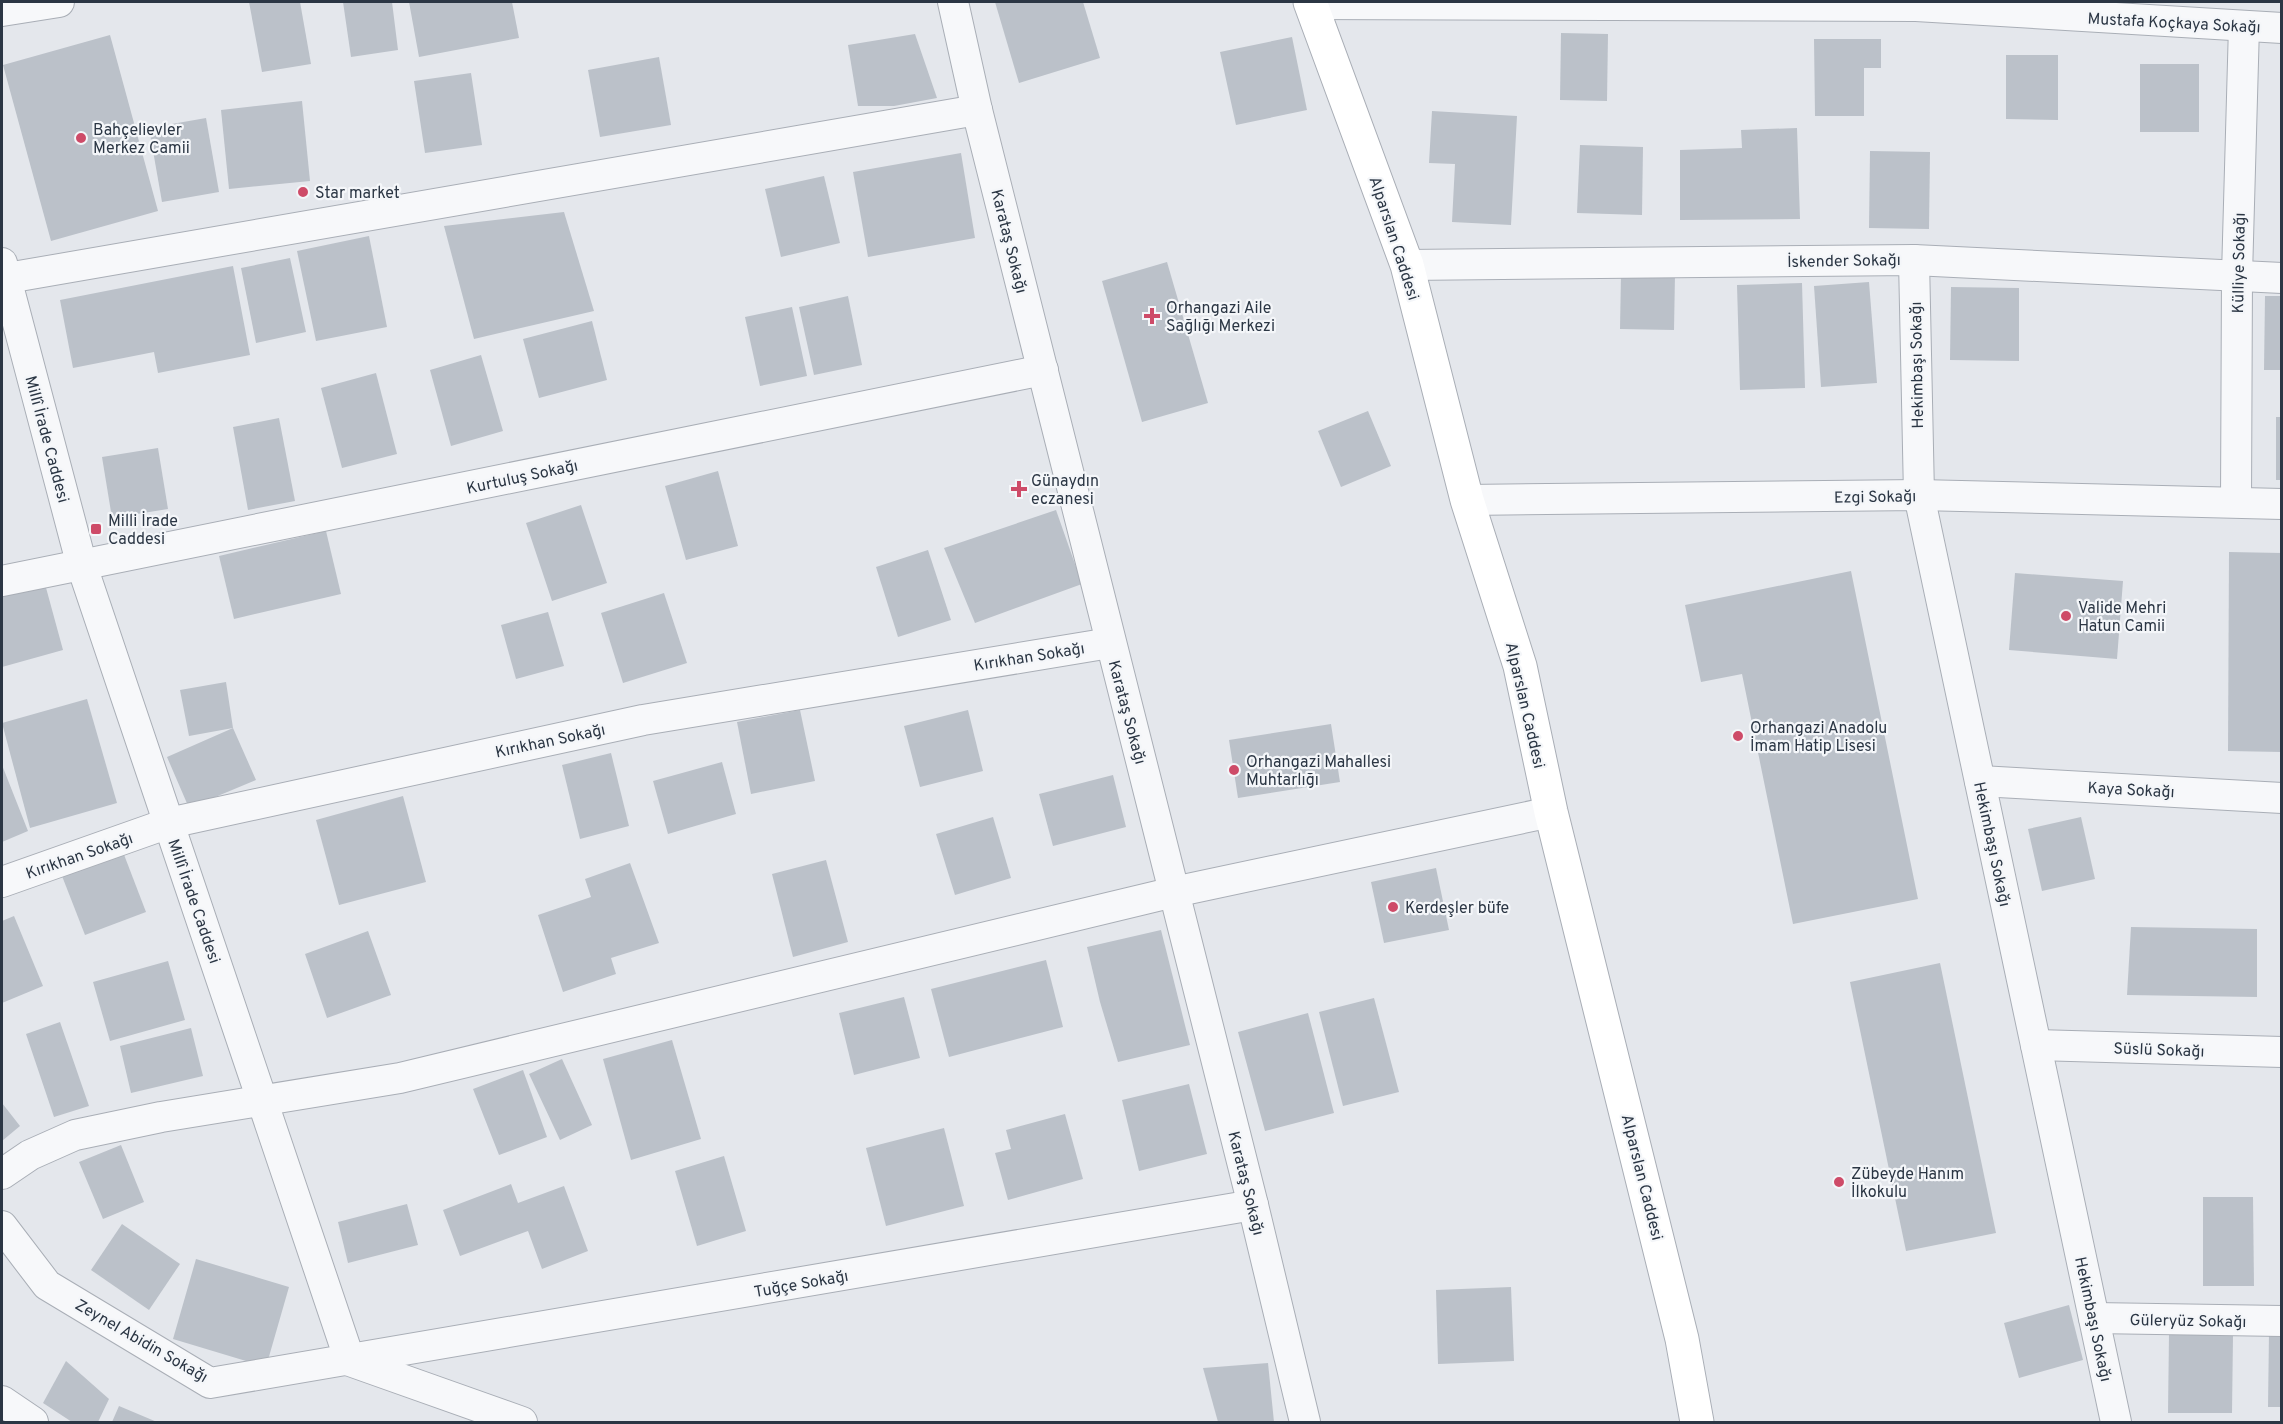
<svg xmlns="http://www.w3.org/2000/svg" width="2283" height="1424" viewBox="0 0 2283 1424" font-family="Overpass,sans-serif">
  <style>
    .building { fill: #bbc1c9 }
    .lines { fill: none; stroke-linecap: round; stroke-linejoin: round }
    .street-casing { stroke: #a9aeb6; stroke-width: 32 }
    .secondary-casing { stroke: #a9aeb6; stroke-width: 35 }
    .street { stroke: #f7f8fa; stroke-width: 30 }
    .secondary { stroke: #fff; stroke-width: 33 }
    .poi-dot { fill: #ce4b68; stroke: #f4f6f9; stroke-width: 2 }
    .labels { text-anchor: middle; stroke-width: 4.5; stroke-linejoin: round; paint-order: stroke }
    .street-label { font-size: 16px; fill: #2b3644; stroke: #f4f6f9 }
    .poi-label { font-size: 16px; fill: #2b3644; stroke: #f4f6f9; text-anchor: start }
  </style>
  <rect width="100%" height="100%" fill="#e4e7ec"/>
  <!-- building -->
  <g class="building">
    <path d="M249,2H300L311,64L262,72Z"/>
    <path d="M343,2H392L398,50L351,57Z"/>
    <path d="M409,2H512L519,38L419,57Z"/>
    <path d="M995,2H1083L1100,58L1019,83Z"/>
    <path d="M1561,33L1608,34L1607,101L1560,100Z"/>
    <path d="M915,34L937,98L894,106H858L848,45Z"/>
    <path d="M110,35L158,211L51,241L3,65Z"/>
    <path d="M1292,37L1307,110L1236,125L1220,52Z"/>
    <path d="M1814,39H1881V68H1864V116H1815Z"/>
    <path d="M2006,55H2058V120L2006,119Z"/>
    <path d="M659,57L671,125L600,137L588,70Z"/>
    <rect x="2140" y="64" width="59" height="68"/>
    <path d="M471,73L482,145L425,153L414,81Z"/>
    <path d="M302,101L310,181L229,189L221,110Z"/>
    <path d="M1432,111L1517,116L1511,225L1452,222L1455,164L1429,163Z"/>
    <path d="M206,118L219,192L162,202L149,128Z"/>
    <path d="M1797,128L1800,219L1680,220V150L1742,148L1741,130Z"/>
    <path d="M1580,145L1643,147L1642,215L1577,213Z"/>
    <path d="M1870,151L1930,152L1929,229L1869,228Z"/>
    <path d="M961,153L975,238L868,257L853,172Z"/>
    <path d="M824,176L840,243L781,257L765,189Z"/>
    <path d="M564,212L594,311L474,339L444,226Z"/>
    <path d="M369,236L387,327L316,341L297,251Z"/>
    <path d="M290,258L306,332L256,343L241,268Z"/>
    <path d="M1167,262L1208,403L1142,422L1102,281Z"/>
    <path d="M233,266L250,355L158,373L154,352L73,368L60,300Z"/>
    <path d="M1621,274H1675L1674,330L1620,329Z"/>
    <path d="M1869,282L1877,383L1821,387L1814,286Z"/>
    <path d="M1802,283L1805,388L1740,390L1737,285Z"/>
    <path d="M1951,287L2019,288V361L1950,360Z"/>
    <path d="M848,296L862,365L814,375L799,307Z"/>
    <path d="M2265,296H2282V370H2264Z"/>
    <path d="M792,307L807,376L760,386L745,317Z"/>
    <path d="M592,321L607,380L539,398L523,339Z"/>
    <path d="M481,355L503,431L451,446L430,370Z"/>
    <path d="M376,373L397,454L342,468L321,388Z"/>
    <path d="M1368,411L1391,466L1341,487L1318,431Z"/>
    <rect x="2276" y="417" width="6" height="63"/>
    <path d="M279,418L295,501L248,510L233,427Z"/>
    <path d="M158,448L168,509L112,518L102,457Z"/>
    <path d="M718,471L738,546L686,560L665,486Z"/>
    <path d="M581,505L607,583L552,601L526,523Z"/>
    <path d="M1056,510L1082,584L975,623L944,548Z"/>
    <path d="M326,531L341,594L234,619L219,556Z"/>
    <path d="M928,550L951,620L898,637L876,567Z"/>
    <path d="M2229,552L2282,553V752L2228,751Z"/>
    <path d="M1851,571L1918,899L1793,924L1742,674L1701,682L1685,605Z"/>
    <path d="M2015,573L2123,581L2117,659L2009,650Z"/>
    <path d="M45,584L63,650L2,667V596Z"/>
    <path d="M664,593L687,663L623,683L601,613Z"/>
    <path d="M548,612L564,666L516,679L501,625Z"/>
    <path d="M226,682L233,728L256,780L189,808L167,757L233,728L189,736L180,690Z"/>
    <path d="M87,699L117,803L30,828L2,723Z"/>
    <path d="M800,710L815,781L751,794L737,722Z"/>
    <path d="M968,710L983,771L920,787L904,726Z"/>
    <path d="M1331,724L1340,782L1238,798L1229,740Z"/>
    <path d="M611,753L629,826L580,839L562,765Z"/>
    <path d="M722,762L736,814L668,834L653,781Z"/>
    <path d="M2,765L28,831L2,842Z"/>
    <path d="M1113,775L1126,827L1053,846L1039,794Z"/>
    <path d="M403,796L426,882L339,905L316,820Z"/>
    <path d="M993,817L1011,878L955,895L936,834Z"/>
    <path d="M2081,817L2095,879L2042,891L2028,829Z"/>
    <path d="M123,852L146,912L85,935L62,876Z"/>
    <path d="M826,860L848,942L793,957L772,874Z"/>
    <path d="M630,863L659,943L611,958L616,974L563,992L538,915L591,897L585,879Z"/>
    <path d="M1436,868L1449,930L1384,943L1371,882Z"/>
    <path d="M14,916L43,986L2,1003V921Z"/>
    <path d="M2131,927L2257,929V997L2127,995Z"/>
    <path d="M1161,930L1190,1045L1118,1062L1100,1002L1087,947Z"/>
    <path d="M368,931L391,995L327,1018L305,954Z"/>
    <path d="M1046,960L1063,1027L949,1057L931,989Z"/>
    <path d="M168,961L185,1020L110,1041L93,982Z"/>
    <path d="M1940,963L1996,1233L1906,1251L1850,982Z"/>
    <path d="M904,997L920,1058L854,1075L839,1013Z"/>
    <path d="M1374,998L1399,1092L1343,1106L1319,1012Z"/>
    <path d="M1308,1013L1334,1113L1265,1131L1238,1032Z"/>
    <path d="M60,1022L89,1106L54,1117L26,1034Z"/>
    <path d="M191,1028L203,1076L131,1093L120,1046Z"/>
    <path d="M672,1040L701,1139L631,1160L603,1059Z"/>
    <path d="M562,1059L592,1125L560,1140L529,1074Z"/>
    <path d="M523,1070L547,1137L499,1155L473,1089Z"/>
    <path d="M1189,1084L1207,1154L1139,1171L1122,1100Z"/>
    <path d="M2,1103L20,1126L2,1141Z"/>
    <path d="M1065,1114L1083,1179L1008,1200L995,1153L1011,1149L1006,1130Z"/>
    <path d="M944,1128L964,1206L886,1226L866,1148Z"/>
    <path d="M121,1145L144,1202L103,1219L79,1162Z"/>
    <path d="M724,1156L746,1231L697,1246L675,1171Z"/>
    <path d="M511,1184L518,1203L564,1186L588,1251L542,1269L528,1231L460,1256L443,1210Z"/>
    <path d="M2203,1197H2253L2254,1286H2203Z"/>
    <path d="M407,1204L418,1245L348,1263L338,1222Z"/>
    <path d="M122,1224L180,1264L149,1310L91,1270Z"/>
    <path d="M196,1259L289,1287L266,1367L173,1339Z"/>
    <path d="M1511,1287L1514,1361L1438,1364L1436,1290Z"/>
    <path d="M2069,1305L2083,1360L2019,1378L2004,1323Z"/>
    <path d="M2269,1333H2282V1407H2268Z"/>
    <path d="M2169,1334L2233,1335L2232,1413H2168Z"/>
    <path d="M66,1361L109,1399L98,1422H72L43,1403Z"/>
    <path d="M1268,1363L1274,1422H1218L1203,1368Z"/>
    <path d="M119,1406L157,1422H112Z"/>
  </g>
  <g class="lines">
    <defs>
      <g id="street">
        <path d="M953,2L977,110L1253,1205L1305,1422"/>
        <path d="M1311,4L1916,6L2282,28"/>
        <path d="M2,11L59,2"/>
        <path d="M1914,260L1919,495L2116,1422"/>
        <path d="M2,263L82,566L350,1361L522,1422"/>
        <path d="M1407,265L1914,260L2282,278"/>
        <path d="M2,279L977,110"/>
        <path d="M1467,500L1919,495L2282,504"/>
        <path d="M2236,501L2237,275L2244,26"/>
        <path d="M2,581L1043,370"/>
        <path d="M1980,781L2282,798"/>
        <path d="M2,882L169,823L643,720L1110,643"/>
        <path d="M2036,1045L2282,1052"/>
        <path d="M2,1174L30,1155L75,1135L161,1117L400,1078L1174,892L1551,812"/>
        <path d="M2,1226L47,1285L210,1383L1253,1205"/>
        <path d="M2094,1318L2282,1321"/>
        <path d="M2,1401L33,1422"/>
      </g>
      <path id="secondary" d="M1310,2L1407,265L1467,500L1520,666L1551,812L1682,1339L1697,1422"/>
    </defs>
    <!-- street casing -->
    <use href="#street" class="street-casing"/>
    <!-- secondary casing -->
    <use href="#secondary" class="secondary-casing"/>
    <!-- street -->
    <use href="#street" class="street"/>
    <!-- secondary -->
    <use href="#secondary" class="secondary"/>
  </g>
  <!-- markers -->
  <g class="poi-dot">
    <circle cx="81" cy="138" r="6"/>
    <circle cx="303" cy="192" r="6"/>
    <path d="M1149 307h6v6h6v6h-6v6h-6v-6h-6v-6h6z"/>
    <path d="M1016 480h6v6h6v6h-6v6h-6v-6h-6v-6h6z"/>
    <rect x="90" y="523" width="12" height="12" rx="3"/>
    <circle cx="2066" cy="616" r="6"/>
    <circle cx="1738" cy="736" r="6"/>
    <circle cx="1234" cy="770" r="6"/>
    <circle cx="1393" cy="907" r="6"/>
    <circle cx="1839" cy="1182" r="6"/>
  </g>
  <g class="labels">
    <!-- street labels -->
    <g class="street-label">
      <text transform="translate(2174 22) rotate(3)" y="6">Mustafa Koçkaya Sokağı</text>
      <text transform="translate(1395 238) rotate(72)" y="6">Alparslan Caddesi</text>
      <text transform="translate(1010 241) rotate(76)" y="6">Karataş Sokağı</text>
      <text transform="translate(1844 260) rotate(-1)" y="6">İskender Sokağı</text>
      <text transform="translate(2238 263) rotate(-89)" y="6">Külliye Sokağı</text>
      <text transform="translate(1916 365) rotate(-91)" y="6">Hekimbaşı Sokağı</text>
      <text transform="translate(48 439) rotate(75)" y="6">Millî İrade Caddesi</text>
      <text transform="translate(522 476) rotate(-12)" y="6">Kurtuluş Sokağı</text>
      <text transform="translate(1875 496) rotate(-1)" y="6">Ezgi Sokağı</text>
      <text transform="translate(1029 656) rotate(-9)" y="6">Kırıkhan Sokağı</text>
      <text transform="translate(1526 705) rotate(77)" y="6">Alparslan Caddesi</text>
      <text transform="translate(1128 712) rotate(75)" y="6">Karataş Sokağı</text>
      <text transform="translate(550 740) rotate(-12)" y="6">Kırıkhan Sokağı</text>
      <text transform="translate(2131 789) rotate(3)" y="6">Kaya Sokağı</text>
      <text transform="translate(1993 844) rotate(78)" y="6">Hekimbaşı Sokağı</text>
      <text transform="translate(79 855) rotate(-19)" y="6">Kırıkhan Sokağı</text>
      <text transform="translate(195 901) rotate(71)" y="6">Millî İrade Caddesi</text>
      <text transform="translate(2159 1049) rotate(2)" y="6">Süslü Sokağı</text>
      <text transform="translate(1643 1177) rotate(76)" y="6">Alparslan Caddesi</text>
      <text transform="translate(1247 1183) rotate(76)" y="6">Karataş Sokağı</text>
      <text transform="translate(801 1283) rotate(-10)" y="6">Tuğçe Sokağı</text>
      <text transform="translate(2094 1319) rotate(78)" y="6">Hekimbaşı Sokağı</text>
      <text transform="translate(2188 1320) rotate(1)" y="6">Güleryüz Sokağı</text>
      <text transform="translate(142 1340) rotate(30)" y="6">Zeynel Abidin Sokağı</text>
    </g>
    <!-- poi labels -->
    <g class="poi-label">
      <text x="93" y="135">Bahçelievler<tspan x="93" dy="18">Merkez Camii</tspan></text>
      <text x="315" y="198">Star market</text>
      <text x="1166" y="313">Orhangazi Aile<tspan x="1166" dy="18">Sağlığı Merkezi</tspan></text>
      <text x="1031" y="486">Günaydın<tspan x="1031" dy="18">eczanesi</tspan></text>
      <text x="108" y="526">Milli İrade<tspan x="108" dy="18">Caddesi</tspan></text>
      <text x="2078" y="613">Valide Mehri<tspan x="2078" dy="18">Hatun Camii</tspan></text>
      <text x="1750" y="733">Orhangazi Anadolu<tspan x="1750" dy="18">İmam Hatip Lisesi</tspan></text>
      <text x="1246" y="767">Orhangazi Mahallesi<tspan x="1246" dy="18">Muhtarlığı</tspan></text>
      <text x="1405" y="913">Kerdeşler büfe</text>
      <text x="1851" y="1179">Zübeyde Hanım<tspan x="1851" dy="18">İlkokulu</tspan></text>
    </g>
  </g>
  <!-- border -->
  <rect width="2283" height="1424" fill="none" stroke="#2b3644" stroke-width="6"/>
</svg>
